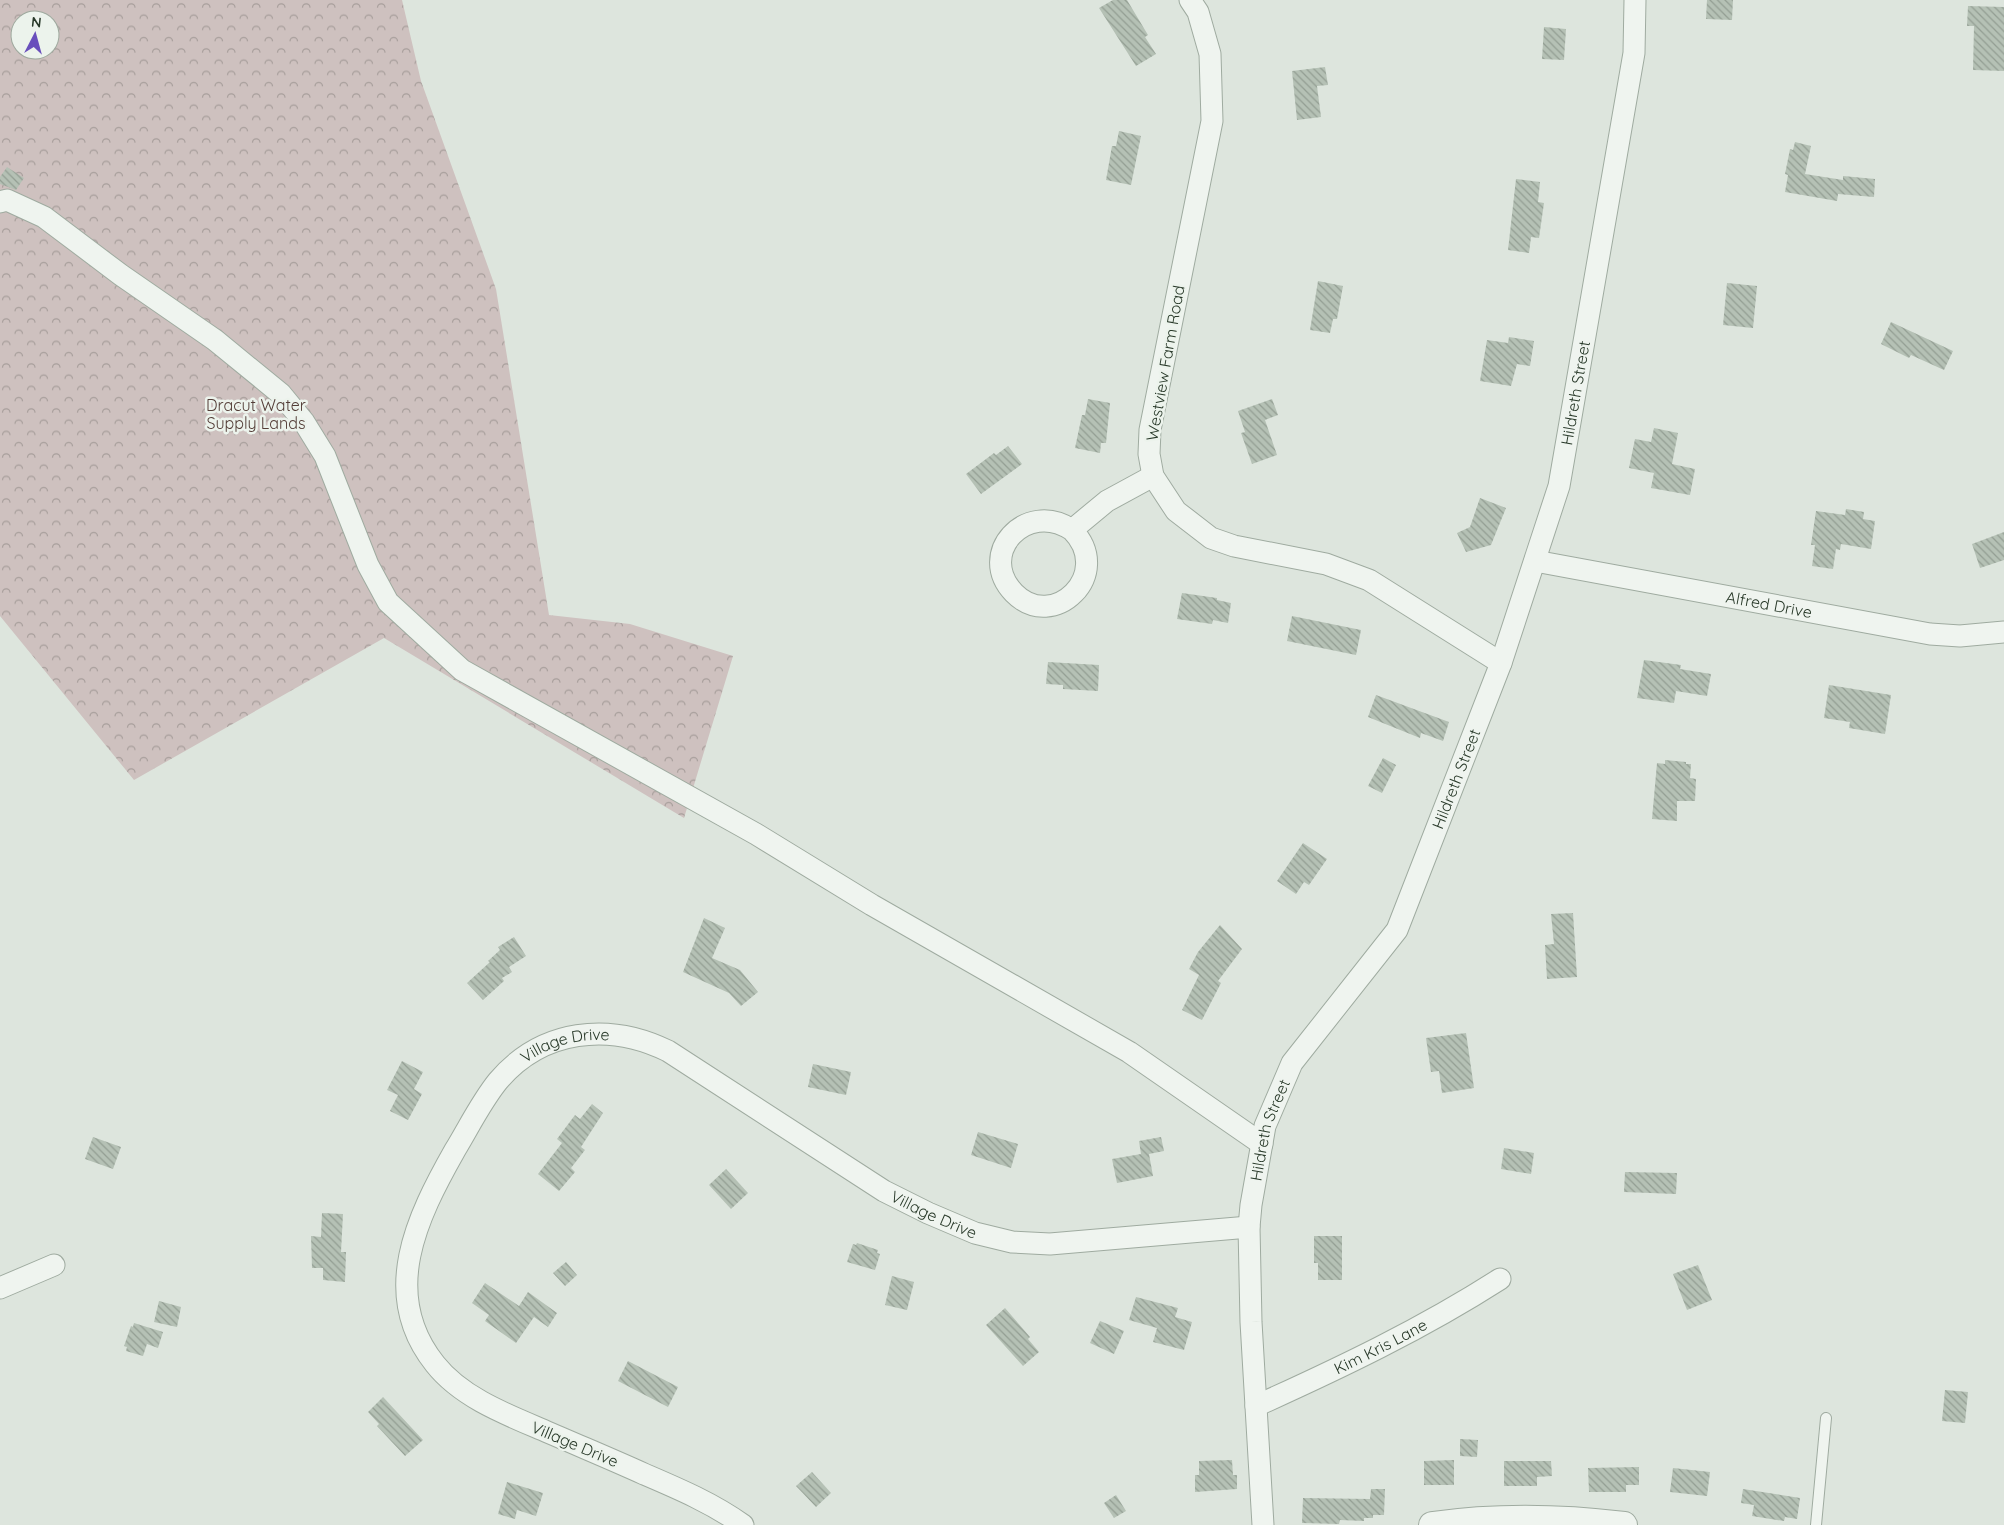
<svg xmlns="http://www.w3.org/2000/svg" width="2004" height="1525" viewBox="0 0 2004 1525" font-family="Quicksand,sans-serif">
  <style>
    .park { fill: url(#park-crowns); fill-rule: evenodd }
    .building { fill: url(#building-back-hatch) }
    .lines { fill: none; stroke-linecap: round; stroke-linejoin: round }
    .service-casing { stroke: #9faba0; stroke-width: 12 }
    .minor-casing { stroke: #9faba0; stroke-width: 23 }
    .tertiary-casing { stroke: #9faba0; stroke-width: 28 }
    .service { stroke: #eff4ef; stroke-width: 10 }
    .minor { stroke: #eff4ef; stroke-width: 21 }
    .tertiary { stroke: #eff4ef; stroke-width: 26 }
    .labels { text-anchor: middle; stroke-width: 5; stroke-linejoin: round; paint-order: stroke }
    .street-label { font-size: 16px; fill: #283929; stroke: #ecf3ec }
    .park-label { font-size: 16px; fill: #533d37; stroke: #ecf3ec }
  </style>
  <defs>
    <pattern id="park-crowns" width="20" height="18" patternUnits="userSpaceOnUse" patternTransform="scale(1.25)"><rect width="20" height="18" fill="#cec1bf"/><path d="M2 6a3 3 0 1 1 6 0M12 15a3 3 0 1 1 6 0" fill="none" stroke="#a79e9b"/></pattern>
    <pattern id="building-back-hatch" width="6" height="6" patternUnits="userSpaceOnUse" patternTransform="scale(1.25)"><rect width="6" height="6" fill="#b5c1b5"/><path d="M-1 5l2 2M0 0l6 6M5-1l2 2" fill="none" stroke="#939e93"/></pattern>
  </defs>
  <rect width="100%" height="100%" fill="#dde5dd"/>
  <!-- park -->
  <path class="park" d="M0,0H402L421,81L496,289L549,615L630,624L733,656L684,818L384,638L134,780L0,616ZM20,20H50V50H20Z"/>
  <!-- building -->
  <g class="building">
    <path d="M1113,0H1127L1148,35L1145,37L1156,54L1136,66L1099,8Z"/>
    <path d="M1707,0H1733L1732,20L1706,19Z"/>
    <path d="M1968,6L2004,7V71L1973,70L1974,26H1967Z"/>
    <path d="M1544,27L1566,29L1564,60L1542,59Z"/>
    <path d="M1325,67L1328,85L1317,86L1321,117L1297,120L1292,71Z"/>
    <path d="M1119,131L1141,136L1131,185L1106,180L1112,146H1116Z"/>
    <path d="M1795,142L1811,146L1805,174L1843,180V176L1875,179L1874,197L1838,194L1837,201L1785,192L1788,175L1785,174L1790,149L1793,150Z"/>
    <path d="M7,167L24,178L16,190L0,184V177Z"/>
    <path d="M1516,179L1540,182L1538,202L1544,203L1539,238L1531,237L1529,253L1508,250Z"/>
    <path d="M1318,281L1343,286L1337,319H1333L1330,333L1310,330Z"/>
    <path d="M1727,283L1757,286L1753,328L1723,325Z"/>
    <path d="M1891,322L1953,351L1944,370L1911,355L1909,358L1881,344Z"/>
    <path d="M1509,337L1534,341L1530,366L1517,364L1511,386L1480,381L1487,340L1508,343Z"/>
    <path d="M1088,399L1110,403L1106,443H1101L1100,453L1075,448L1082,415H1085Z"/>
    <path d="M1272,399L1278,415L1265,420L1277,455L1252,464L1241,433L1245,432L1238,411Z"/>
    <path d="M1654,428L1678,433L1672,464L1695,469L1690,495L1651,488L1654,473L1629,468L1635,439L1651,442Z"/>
    <path d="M1008,446L1022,464L981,494L966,474L994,453L996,455Z"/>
    <path d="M1480,498L1506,508L1491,545L1466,552L1457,533L1470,527Z"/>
    <path d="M1846,509L1864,512L1863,519L1875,521L1871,549L1841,544L1840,550L1836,549L1833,569L1812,566L1815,545H1811L1816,511L1845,515Z"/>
    <path d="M2004,532V560L1980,568L1972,544Z"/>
    <path d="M1182,593L1217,598V600L1231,603L1228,623L1213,620L1212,624L1177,619Z"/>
    <path d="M1292,616L1361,630L1356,655L1287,641Z"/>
    <path d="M1644,660L1681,665L1680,669L1711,674L1707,696L1676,691L1674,703L1637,698Z"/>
    <path d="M1048,662L1099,665L1098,691L1063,689V685L1046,684Z"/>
    <path d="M1829,685L1891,695L1885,734L1849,728L1850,722L1824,718Z"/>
    <path d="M1376,695L1449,722L1443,741L1421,733L1420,738L1368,717Z"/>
    <path d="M1383,758L1396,765L1382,793L1368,786Z"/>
    <path d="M1665,760L1686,762V764H1691L1690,778L1696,779L1695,801H1677V821L1652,819L1657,763L1665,764Z"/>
    <path d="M1303,843L1327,859L1309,885L1304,882L1296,894L1277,881Z"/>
    <path d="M1573,913L1577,977L1547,979L1545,945L1554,944L1551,914Z"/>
    <path d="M704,918L725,928L712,958L740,970L758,992L741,1006L729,993L683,972Z"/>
    <path d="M1220,925L1242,949L1218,981L1221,983L1202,1020L1182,1010L1199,975L1189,969L1198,952Z"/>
    <path d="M514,937L526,956L509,967L512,972L502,978L504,981L483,1000L467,983L490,962L488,961L500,950L498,947Z"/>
    <path d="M1466,1033L1474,1088L1442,1093L1439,1071L1431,1072L1426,1038Z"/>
    <path d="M402,1061L423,1072L414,1089L422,1094L408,1120L390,1111L398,1095L387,1090Z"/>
    <path d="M813,1064L851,1072L846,1095L808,1087Z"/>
    <path d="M592,1104L603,1113L581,1147L585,1150L571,1168L575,1172L559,1191L538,1174L562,1143L557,1139L575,1115L580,1119Z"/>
    <path d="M978,1132L1018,1144L1011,1168L971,1155Z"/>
    <path d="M93,1137L121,1147L113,1169L85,1159Z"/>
    <path d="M1161,1137L1164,1151L1149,1154L1153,1176L1117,1183L1112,1159L1141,1154L1139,1141Z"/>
    <path d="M1504,1148L1534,1153L1531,1174L1501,1169Z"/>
    <path d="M726,1169L748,1193L731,1209L709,1185Z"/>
    <path d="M1625,1172L1677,1173L1676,1194L1624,1192Z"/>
    <path d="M322,1213L343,1214L341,1252H346L345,1282L323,1280V1268H312L311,1236L321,1237Z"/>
    <path d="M1314,1236H1342V1280H1318V1263H1314Z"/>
    <path d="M857,1243L878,1250L877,1253L880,1254L875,1270L847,1262L853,1244L856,1245Z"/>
    <path d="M566,1262L577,1275L565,1286L553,1273Z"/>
    <path d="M1698,1265L1712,1300L1687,1310L1673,1274Z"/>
    <path d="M892,1276L914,1282L907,1310L885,1305Z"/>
    <path d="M485,1283L519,1306L528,1292L557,1313L548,1327L534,1317L516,1343L485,1321L489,1315L472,1303Z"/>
    <path d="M1136,1297L1178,1308L1175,1317L1192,1322L1184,1350L1153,1342L1157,1328L1129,1320Z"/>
    <path d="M159,1301L181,1307L177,1327L154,1322Z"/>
    <path d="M1005,1308L1030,1337L1028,1339L1039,1352L1023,1366L986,1325Z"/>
    <path d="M1100,1321L1124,1331L1114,1354L1090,1343Z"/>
    <path d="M134,1323L163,1332L158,1348L147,1344L143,1356L126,1351L127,1347L124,1346L131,1326L133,1327Z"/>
    <path d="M628,1361L678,1387L668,1407L618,1381Z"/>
    <path d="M1945,1390L1968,1392L1965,1423L1942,1421Z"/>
    <path d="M383,1397L423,1440L405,1456L377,1426L379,1424L368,1412Z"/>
    <path d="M1460,1439L1478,1440L1477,1457L1460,1456Z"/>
    <path d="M1232,1460L1233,1475H1237V1489L1195,1492V1475H1199V1461Z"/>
    <path d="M1454,1460V1485H1424V1461Z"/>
    <path d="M1504,1461H1551L1552,1476L1537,1477V1486H1504Z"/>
    <path d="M1639,1467V1485H1626V1492H1589L1588,1468Z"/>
    <path d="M1673,1468L1710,1472L1707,1496L1670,1492Z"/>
    <path d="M812,1472L831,1493L816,1507L796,1486Z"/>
    <path d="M507,1482L543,1493L536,1516L517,1510L515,1519L498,1514Z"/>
    <path d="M1371,1489H1385L1384,1515H1373V1518H1364V1521L1340,1520L1339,1524L1302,1523L1303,1498L1370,1499Z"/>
    <path d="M1743,1489L1800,1498L1797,1519L1785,1517L1784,1521L1752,1516L1754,1505L1741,1503Z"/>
    <path d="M1116,1495L1126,1511L1114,1518L1104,1503Z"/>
  </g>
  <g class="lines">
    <defs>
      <path id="service" d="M1816,1525L1826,1418"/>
      <g id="minor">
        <path d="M1190,0L1198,12L1210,54L1212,121L1150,430L1149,454L1153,476L1176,511L1211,538L1234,546L1326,564L1369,580L1501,663"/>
        <path d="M0,202L7,200L44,217L121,275L215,340L281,394L304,422L325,456L368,565L388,602L462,670L756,834L872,905L1129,1052L1262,1144"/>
        <path d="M1072,530C1026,499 976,554 1014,593C1053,633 1115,574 1072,530L1107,501L1153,476"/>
        <path id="s1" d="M1535,561L1930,634L1960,636L2004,632"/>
        <path d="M0,1288L54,1265"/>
        <path id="s2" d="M1256,1406C1340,1368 1422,1329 1500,1279"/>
        <path id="s3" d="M743,1525C712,1503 679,1489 644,1474C611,1459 577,1445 543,1430C505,1414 461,1397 435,1364C379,1294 417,1217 455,1150C469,1127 481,1102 498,1081C542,1029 609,1022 668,1051L884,1191L928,1213L975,1233L1012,1242L1050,1244L1249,1227"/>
        <path id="s4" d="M1263,1525L1251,1322L1249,1227L1251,1205L1265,1126L1292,1063L1397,930L1501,663L1559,486L1634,53L1635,0"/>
      </g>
      <path id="tertiary" d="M1432,1525C1496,1516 1560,1517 1624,1525"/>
    </defs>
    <!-- service casing -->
    <use href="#service" class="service-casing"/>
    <!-- minor casing -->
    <use href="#minor" class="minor-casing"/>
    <!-- tertiary casing -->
    <use href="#tertiary" class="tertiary-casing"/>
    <!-- service -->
    <use href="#service" class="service"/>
    <!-- minor -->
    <use href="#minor" class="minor"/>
    <!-- tertiary -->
    <use href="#tertiary" class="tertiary"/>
  </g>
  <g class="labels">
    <!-- street labels -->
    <g class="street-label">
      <text transform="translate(1165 363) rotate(-80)" y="6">Westview Farm Road</text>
      <text dy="6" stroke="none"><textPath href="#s4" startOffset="1206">Hildreth Street</textPath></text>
      <text dy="6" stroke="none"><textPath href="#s1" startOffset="238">Alfred Drive</textPath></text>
      <text dy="6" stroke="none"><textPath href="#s4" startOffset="801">Hildreth Street</textPath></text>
      <text dy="6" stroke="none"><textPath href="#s3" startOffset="741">Village Drive</textPath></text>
      <text dy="6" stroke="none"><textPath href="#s4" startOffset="398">Hildreth Street</textPath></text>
      <text dy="6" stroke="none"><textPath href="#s3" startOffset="1161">Village Drive</textPath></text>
      <text dy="6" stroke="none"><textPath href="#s2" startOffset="138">Kim Kris Lane</textPath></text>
      <text transform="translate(575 1444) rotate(23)" y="6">Village Drive</text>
    </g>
    <!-- park labels -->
    <g class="park-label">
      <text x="256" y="411">Dracut Water<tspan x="256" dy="18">Supply Lands</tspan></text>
    </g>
  </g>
  <!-- north arrow -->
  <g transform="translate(35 35) rotate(6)"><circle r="24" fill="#ecf3ec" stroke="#9ea99e"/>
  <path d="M0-4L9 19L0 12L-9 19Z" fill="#694fbc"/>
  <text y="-8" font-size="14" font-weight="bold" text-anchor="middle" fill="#283929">N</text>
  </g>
</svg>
